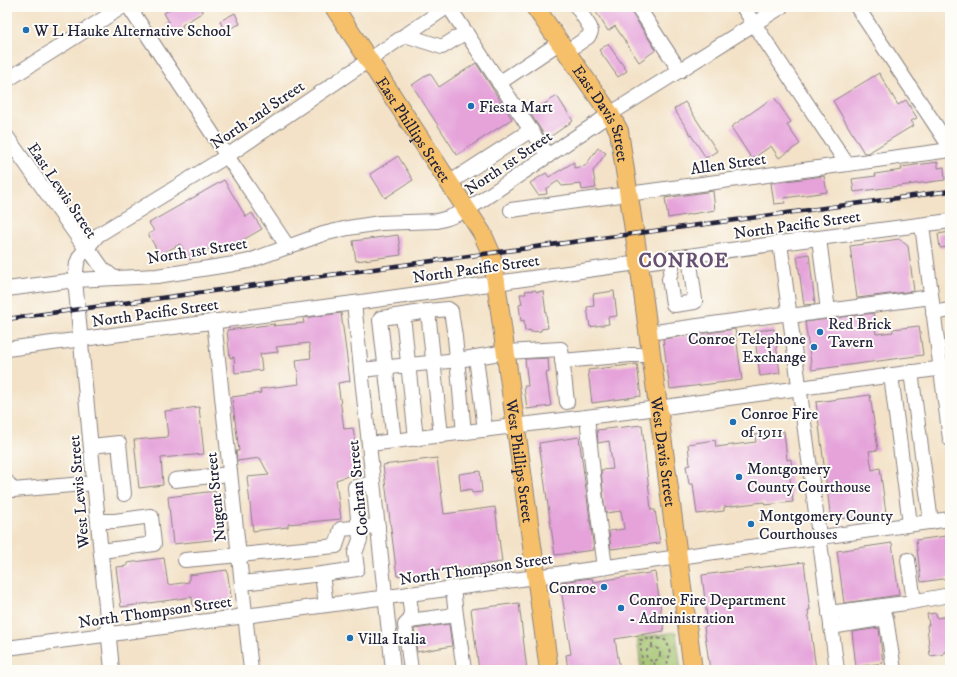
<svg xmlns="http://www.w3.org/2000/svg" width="957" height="677" viewBox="0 0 957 677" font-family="'IM FELL DW Pica',serif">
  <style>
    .park { fill: url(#park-tufts); stroke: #627254 }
    .building { fill: #e5a3da }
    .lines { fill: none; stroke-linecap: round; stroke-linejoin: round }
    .minor-casing { stroke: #8a8281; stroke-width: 16 }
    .major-casing { stroke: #8a8281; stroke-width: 20 }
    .path { stroke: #8a8281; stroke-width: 2; stroke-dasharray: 3 3; stroke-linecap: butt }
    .minor { stroke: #fff; stroke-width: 14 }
    .major { stroke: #f6c06b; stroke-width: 18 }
    .rail-casing { stroke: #22223b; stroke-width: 4.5 }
    .rail { stroke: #fdfcf7; stroke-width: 3; stroke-dasharray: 9; stroke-linecap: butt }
    .poi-dot { fill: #1f6fb2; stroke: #fdfcf7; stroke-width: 1.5 }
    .labels { text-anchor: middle; stroke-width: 4; stroke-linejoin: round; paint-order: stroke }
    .poi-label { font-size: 16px; fill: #22223b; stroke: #fdfcf7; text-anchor: start }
    .street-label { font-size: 16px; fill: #22223b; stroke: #fdfcf7 }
    .district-label { font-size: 20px; font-weight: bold; letter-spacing: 1px; fill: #664f73; stroke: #fdfcf7 }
  </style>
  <defs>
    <pattern id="park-tufts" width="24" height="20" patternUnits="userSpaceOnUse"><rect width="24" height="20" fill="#a1c36c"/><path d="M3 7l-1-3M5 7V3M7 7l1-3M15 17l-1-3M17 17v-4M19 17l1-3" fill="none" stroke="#8aa75e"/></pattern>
  </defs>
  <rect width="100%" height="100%" fill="#fdfcf7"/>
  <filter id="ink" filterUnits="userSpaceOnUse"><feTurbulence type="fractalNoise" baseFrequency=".025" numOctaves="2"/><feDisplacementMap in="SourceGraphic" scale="8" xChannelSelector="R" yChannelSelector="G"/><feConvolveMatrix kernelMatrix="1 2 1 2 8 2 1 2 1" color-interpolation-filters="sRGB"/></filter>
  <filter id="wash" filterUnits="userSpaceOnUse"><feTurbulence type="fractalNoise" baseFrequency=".012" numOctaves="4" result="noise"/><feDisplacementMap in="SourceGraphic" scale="16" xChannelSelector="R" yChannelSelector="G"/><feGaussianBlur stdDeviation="0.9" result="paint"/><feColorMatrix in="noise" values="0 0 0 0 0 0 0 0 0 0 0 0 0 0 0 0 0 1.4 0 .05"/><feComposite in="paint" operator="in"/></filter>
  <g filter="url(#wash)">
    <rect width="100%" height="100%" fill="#f3e2c7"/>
    <!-- park -->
    <path class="park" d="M676,632L681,670H641L637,638Z"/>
    <g id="blocks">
      <!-- building -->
      <g class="building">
        <path d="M174,7H200L203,12L182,25L183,28L173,35L166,24L169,22L164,13Z"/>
        <path d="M593,7H630L631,12L656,50L639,62L615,26L608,31Z"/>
        <path d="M235,13L240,24L224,31L220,21Z"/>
        <path d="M608,44L627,71L618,77L599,50Z"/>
        <path d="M476,63L512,119L457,155L412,85L430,73L439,87Z"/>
        <path d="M879,73L898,105L906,100L917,118L911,121L914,125L868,153H864L833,101Z"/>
        <path d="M557,96L573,121L547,139L530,113Z"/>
        <path d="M774,97L791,122L787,125L800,144L779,158L771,146L752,159L731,127Z"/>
        <path d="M685,102L717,151L706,158L674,109Z"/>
        <path d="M598,148L606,153L593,171L596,188L582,190L581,184L562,186L558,181L546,189L547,194L538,195L530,183L546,173L549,177L574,162V168L585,166Z"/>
        <path d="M398,156L413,180L385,198L370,174Z"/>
        <path d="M938,162V168L944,167L945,180L854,192L852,179L876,176L875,174L902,170L901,167Z"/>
        <path d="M824,176L827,192L784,198L785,203L774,204L771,183Z"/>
        <path d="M224,180L246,217L252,213L262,229L220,253L215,245L190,260L180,244L160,255L148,234L154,231L149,223Z"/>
        <path d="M713,191L715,210L668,218L665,198Z"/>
        <path d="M950,232V247L940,248L938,234Z"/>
        <path d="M398,235L401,255L356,261L353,241Z"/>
        <path d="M899,239L908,246L914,291L857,298L850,246Z"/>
        <path d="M809,254L815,304L804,305L797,256Z"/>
        <path d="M536,290V292L543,291L548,328L541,329V331L531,332L530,330L525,331L524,320L521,321L519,305L522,304L520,294H526L525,291Z"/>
        <path d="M614,291L617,316L608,317L609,324L590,327L587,307L594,306L593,294Z"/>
        <path d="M341,313L350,381L338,383L344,429L353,428L357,454H351L357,473L336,480L341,519L288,524V527L253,531L247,477L269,475L260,458L237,461L236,451H239L232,397L261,393L260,389L299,384L296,360L311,358L309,343L276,347L278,352L260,354L262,370L235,373L234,357L230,358L227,330L275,324L273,326L304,323L303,318Z"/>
        <path d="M873,313L876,334L893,332V329L919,326L923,355L812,370L805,322Z"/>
        <path d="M735,329L742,380L670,389L663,339Z"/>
        <path d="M774,329L780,373L760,376L754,331Z"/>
        <path d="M548,358L549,372L546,373L551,406L527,409L524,386H528L525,359Z"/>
        <path d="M637,364L641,396L592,403L588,370Z"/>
        <path d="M870,395L878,450L869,451L872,470L880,468L886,513L831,520L816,402Z"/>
        <path d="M199,407L204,454L161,458L163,485L139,488L134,440L168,437L165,411Z"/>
        <path d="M642,425L651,510H655L660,543L611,549L609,531L624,529L621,511L606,513L604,503L601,470L613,469L609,441L598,443L597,430Z"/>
        <path d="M784,431L787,460L791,459L792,469L789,470L793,502L765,505L764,502L724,507V511L697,514L693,484H689L686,466L690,465L688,444L715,440L716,447L756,442L755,435Z"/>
        <path d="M579,437L594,550L555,555L539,443Z"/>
        <path d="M437,458L444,514L495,507L502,562L397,576L383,465Z"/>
        <path d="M480,471L482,492L472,493L471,489L461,491L459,474Z"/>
        <path d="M215,491L220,539L173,544L168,497Z"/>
        <path d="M946,536L950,565V578L921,582L916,540Z"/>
        <path d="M892,543L899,595L844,603L837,551Z"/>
        <path d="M164,558L168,585L189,582V575L227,570L231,596L227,601L193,606L192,597L121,607L116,567L127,566V563Z"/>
        <path d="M804,562L810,610H808L816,669L806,670H710L704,627L708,626L702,575Z"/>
        <path d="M655,572L664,631L615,639L620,670H568L566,655L571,654L560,582L592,578L593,582Z"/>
        <path d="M519,603L527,670H479L471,609Z"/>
        <path d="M936,613L937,618L950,616V651L944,652V654L930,656L927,625H929L927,614Z"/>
        <path d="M449,624L452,646L417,652L414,629Z"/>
        <path d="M879,628L883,663L856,667L852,632Z"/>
      </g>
    </g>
  </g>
  <g filter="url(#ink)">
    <use href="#blocks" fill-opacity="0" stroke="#8a8281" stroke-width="1"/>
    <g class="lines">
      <defs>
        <g id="minor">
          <path d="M129,7L227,156L288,247"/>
          <path d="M449,7L548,156"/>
          <path d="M638,7L680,71"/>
          <path d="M743,7L847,164"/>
          <path d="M857,7L950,147"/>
          <path d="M405,35L442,47L466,32"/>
          <path d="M566,52L588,37L591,32L590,27L577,7"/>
          <path d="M7,80L122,7"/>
          <path d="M499,83L559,43"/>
          <path d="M7,137L86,249L93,255L103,269L114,278"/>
          <path d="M449,183L531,130"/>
          <path d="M511,210L950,150"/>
          <path d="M922,225L950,439"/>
          <path d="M819,238L828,311"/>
          <path d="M780,243L837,670"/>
          <path d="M671,258L672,268L669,279L673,304L674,305L695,302V300L689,256"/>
          <path d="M7,289L75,280L157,276L234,264L249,261L323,234L348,228L380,223L437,221L448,218L467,210L610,114L781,7"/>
          <path d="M354,303L393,670"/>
          <path d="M428,311L448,309L451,311L455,337L464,433"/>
          <path d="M933,313L950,310"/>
          <path d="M403,315L428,311L441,436"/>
          <path d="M790,316L931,297"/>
          <path d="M214,321L251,670"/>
          <path d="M648,333L790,313"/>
          <path d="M7,349L354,303L780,243L950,221"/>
          <path d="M476,357L485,430"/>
          <path d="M562,361L630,355H651"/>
          <path d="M361,370L458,360L506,352L561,349L567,402"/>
          <path d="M911,372L931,522"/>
          <path d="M891,375L910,524"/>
          <path d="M587,417L596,501"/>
          <path d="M394,441L380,320L381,318L403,315L416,439"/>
          <path d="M370,444L658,408L950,367"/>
          <path d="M91,446L119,443L124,494"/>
          <path d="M175,480L230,474"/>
          <path d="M7,482L13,490L95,483"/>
          <path d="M597,507L605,567"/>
          <path d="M98,521H115L151,516L154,544L101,551"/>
          <path d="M185,560L336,546L341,529L378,526"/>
          <path d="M908,560L914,601"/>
          <path d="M322,574L357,569L355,553L360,540L355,487L373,483"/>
          <path d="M242,583L322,574L326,605"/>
          <path d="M453,588L456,615"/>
          <path d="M409,594L412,621"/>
          <path d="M829,613L906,603L950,595"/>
          <path d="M831,627L886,618L894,670"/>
          <path d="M7,648L536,577L950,519"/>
          <path d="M112,670L75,280L77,263L80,256L98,235L227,156L447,7"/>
          <path d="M411,670L405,625L409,621L456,615L464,670"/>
        </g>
        <g id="major">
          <path id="s1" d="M334,7L467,210L482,233L491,253L496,282L549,670"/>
          <path id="s2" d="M535,7L610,114L619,131L639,263L693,670"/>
        </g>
      </defs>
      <!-- minor casing -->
      <use href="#minor" class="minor-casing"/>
      <!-- major casing -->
      <use href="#major" class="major-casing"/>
      <!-- path -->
      <g class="path">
        <path d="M652,646V638"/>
        <circle cx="653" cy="654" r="7"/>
        <path d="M654,662L655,666L658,670"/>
        <path d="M643,670L640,640L657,638L665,640C673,652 669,657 665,670"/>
      </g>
      <!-- minor -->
      <use href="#minor" class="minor"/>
      <!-- major -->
      <use href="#major" class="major"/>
      <defs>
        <path id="rail" d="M7,319L491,253L950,191"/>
      </defs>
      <!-- rail casing -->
      <use href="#rail" class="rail-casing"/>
      <!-- rail -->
      <use href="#rail" class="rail"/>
    </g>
  </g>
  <!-- markers -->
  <g class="poi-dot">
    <circle cx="26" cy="30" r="4"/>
    <circle cx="471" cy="106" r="4"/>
    <circle cx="820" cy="332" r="4"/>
    <circle cx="814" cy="347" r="4"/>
    <circle cx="733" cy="422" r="4"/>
    <circle cx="739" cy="477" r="4"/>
    <circle cx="751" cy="524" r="4"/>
    <circle cx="604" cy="587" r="4"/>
    <circle cx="621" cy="608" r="4"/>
    <circle cx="350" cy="638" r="4"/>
  </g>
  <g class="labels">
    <!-- poi labels -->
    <g class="poi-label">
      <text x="34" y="36">W L Hauke Alternative School</text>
      <text x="479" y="112">Fiesta Mart</text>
      <text x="828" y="329">Red Brick<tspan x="828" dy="18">Tavern</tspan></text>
      <text x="806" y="344" text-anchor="end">Conroe Telephone<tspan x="806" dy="18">Exchange</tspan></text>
      <text x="741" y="419">Conroe Fire<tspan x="741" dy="18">of 1911</tspan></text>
      <text x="747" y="474">Montgomery<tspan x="747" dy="18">County Courthouse</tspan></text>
      <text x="759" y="521">Montgomery County<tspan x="759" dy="18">Courthouses</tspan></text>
      <text x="596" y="593" text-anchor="end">Conroe</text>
      <text x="629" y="605">Conroe Fire Department<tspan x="629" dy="18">- Administration</tspan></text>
      <text x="358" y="644">Villa Italia</text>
    </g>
    <!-- street labels -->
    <g class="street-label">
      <text transform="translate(257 114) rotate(-34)" y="6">North 2nd Street</text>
      <text dy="6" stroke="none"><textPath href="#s2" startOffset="127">East Davis Street</textPath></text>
      <text dy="6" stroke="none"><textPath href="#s1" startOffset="146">East Phillips Street</textPath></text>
      <text transform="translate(508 162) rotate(-34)" y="6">North 1st Street</text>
      <text transform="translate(728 163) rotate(-8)" y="6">Allen Street</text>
      <text transform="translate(63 190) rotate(56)" y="6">East Lewis Street</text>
      <text transform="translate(797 224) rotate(-8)" y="6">North Pacific Street</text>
      <text transform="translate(197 250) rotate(-9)" y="6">North 1st Street</text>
      <text transform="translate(476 268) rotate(-8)" y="6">North Pacific Street</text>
      <text transform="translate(155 312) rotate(-8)" y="6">North Pacific Street</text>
      <text dy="6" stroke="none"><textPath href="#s2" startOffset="474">West Davis Street</textPath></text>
      <text dy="6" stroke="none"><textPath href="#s1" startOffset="502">West Phillips Street</textPath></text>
      <text transform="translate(357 488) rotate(-96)" y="6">Cochran Street</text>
      <text transform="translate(78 492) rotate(-95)" y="6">West Lewis Street</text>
      <text transform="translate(215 497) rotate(-96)" y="6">Nugent Street</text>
      <text transform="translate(476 568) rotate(-8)" y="6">North Thompson Street</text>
      <text transform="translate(155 611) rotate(-8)" y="6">North Thompson Street</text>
    </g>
    <!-- district labels -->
    <g class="district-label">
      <text x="684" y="267">CONROE</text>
    </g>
  </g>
  <!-- margin -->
  <rect width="957" height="677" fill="none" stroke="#fdfcf7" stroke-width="24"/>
</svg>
